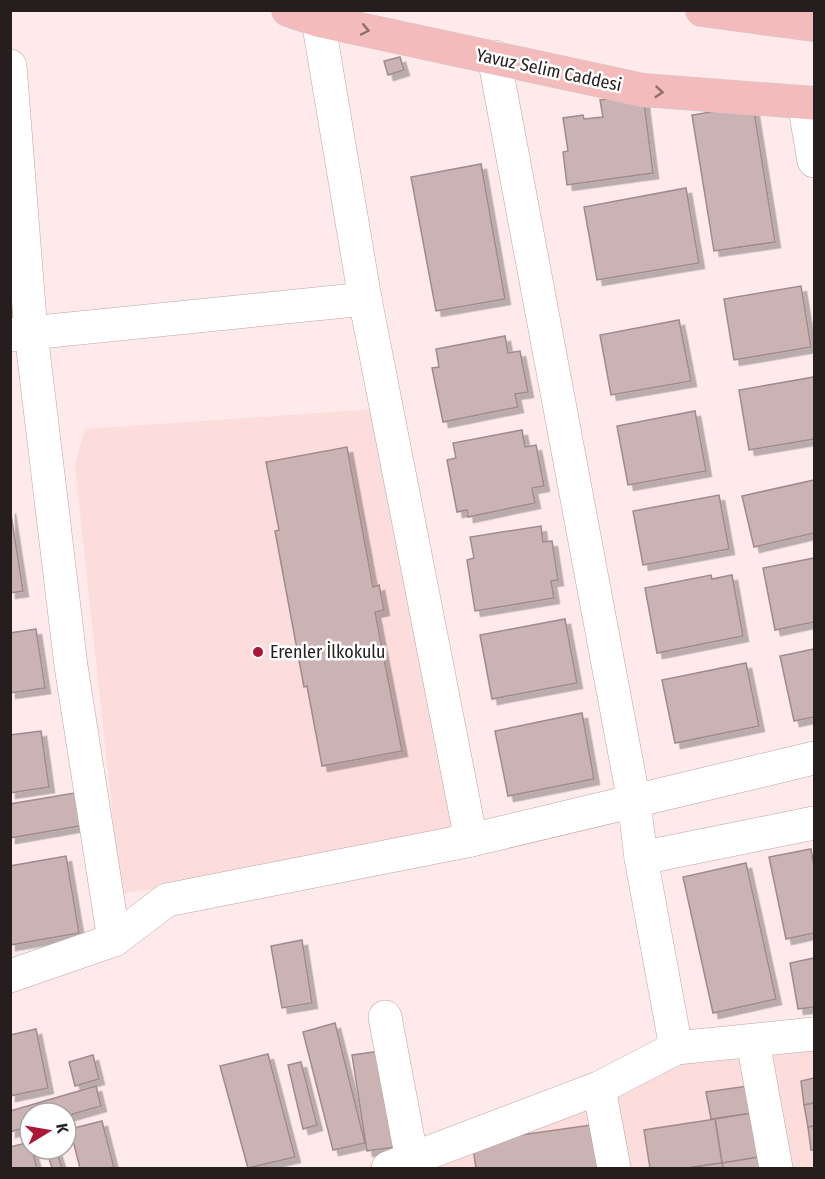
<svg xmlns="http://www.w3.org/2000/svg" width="825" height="1179" viewBox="0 0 825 1179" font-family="'Fira Sans Condensed',sans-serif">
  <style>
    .built { fill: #fddcdc }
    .building { fill: #cbb3b3; stroke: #a18a8a; stroke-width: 1.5; filter: url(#shadow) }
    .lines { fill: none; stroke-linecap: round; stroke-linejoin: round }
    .minor-casing { stroke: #bca4a4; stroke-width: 34 }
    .major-casing { stroke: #cfcece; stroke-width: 34 }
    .minor { stroke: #fff; stroke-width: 33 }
    .major { stroke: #f4bbbd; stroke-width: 33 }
    .oneway { stroke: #8d6c6e }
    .poi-dot { fill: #ac1736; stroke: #fff; stroke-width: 2 }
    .labels { text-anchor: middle; stroke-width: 5; stroke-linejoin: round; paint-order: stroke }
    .street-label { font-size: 18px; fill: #261e1e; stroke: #fff }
    .poi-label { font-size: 18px; fill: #261e1e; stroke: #fff; text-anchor: start }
  </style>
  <defs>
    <filter id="shadow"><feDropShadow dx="5.5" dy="5.5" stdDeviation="0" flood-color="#0004"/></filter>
  </defs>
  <rect width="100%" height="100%" fill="#feeaea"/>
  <!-- built -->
  <g class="built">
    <path d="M376,409L456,838L121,894L75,466L85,429Z"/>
    <path d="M814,1043V1168H363L670,1059Z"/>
  </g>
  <!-- building -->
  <g class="building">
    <path d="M400,57L404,70L388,75L384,61Z"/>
    <path d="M643,94L653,173L567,185L563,152L568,151L563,118L583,115L584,119L603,117L600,100Z"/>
    <path d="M753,105L775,242L714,251L692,115Z"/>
    <path d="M481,164L505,299L436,311L411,177Z"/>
    <path d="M686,188L699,263L597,280L584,207Z"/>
    <path d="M801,286L811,347L734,360L724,299Z"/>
    <path d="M679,320L691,381L611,395L600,335Z"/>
    <path d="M505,336L508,353L520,351L528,392L515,394L518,407L443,422L432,368L439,367L436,349Z"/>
    <path d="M814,377V439L749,450L739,390Z"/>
    <path d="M695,411L706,471L628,485L617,426Z"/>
    <path d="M522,430L525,447L536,445L544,486L532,488L535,503L468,517L467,510L457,512L447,460L456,458L453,443Z"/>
    <path d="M347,447L373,587L379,585L384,610L375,612L402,751L322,766L307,686L304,687L275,531L279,530L266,462Z"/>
    <path d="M814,480V533L754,547L742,496Z"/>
    <path d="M719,495L729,549L643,565L633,511Z"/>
    <path d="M10,508L23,591L10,593Z"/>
    <path d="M541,526L543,542L552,541L558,580L551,581L554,598L475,611L467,560L474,558L470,537Z"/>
    <path d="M814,558V622L775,630L763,568Z"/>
    <path d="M711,575L712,579L732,575L743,636L657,653L645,588Z"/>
    <path d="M565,619L577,683L492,699L480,635Z"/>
    <path d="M36,629L45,688L10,693V633Z"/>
    <path d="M814,649V717L794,721L780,656Z"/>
    <path d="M746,663L759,726L675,743L662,680Z"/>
    <path d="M582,713L594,779L508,796L495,731Z"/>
    <path d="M41,731L49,787L10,793V735Z"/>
    <path d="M86,791L91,824L10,838V804Z"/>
    <path d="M811,849L814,867V933L786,939L769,857Z"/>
    <path d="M66,856L79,933L10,945V866Z"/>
    <path d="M746,863L776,999L713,1013L683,877Z"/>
    <path d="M302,940L312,1003L282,1008L271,946Z"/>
    <path d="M814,958V1007L798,1009L790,963Z"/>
    <path d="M335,1023L365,1143L333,1150L303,1032Z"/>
    <path d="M36,1029L48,1088L10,1096V1035Z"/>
    <path d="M388,1050L395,1147L367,1151L352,1055Z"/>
    <path d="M268,1054L295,1157L248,1168L220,1066Z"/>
    <path d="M93,1055L99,1079L75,1086L69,1062Z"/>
    <path d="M301,1062L317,1125L303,1129L288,1065Z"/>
    <path d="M814,1078V1103L804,1105L801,1081Z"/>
    <path d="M755,1085L759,1112L711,1119L706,1092Z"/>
    <path d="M96,1086L101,1106L66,1116V1113H30V1126L10,1132V1111Z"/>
    <path d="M814,1103V1126L808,1127L804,1105Z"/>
    <path d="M759,1112L766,1156L722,1163L715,1119Z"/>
    <path d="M715,1119L722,1163L687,1168H650L644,1130Z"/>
    <path d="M102,1121L114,1168H80L70,1129Z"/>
    <path d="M605,1123L612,1168H476L472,1142Z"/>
    <path d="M814,1126V1150H811L808,1127Z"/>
    <path d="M30,1142L37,1168H10V1147Z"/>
    <path d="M46,1149H56L62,1168H52Z"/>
    <path d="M766,1156L768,1168H723L722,1163Z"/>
    <path d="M722,1163L723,1168H687Z"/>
  </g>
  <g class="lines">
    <defs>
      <g id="minor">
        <path d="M318,20L365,299L471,840L814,758"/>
        <path d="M494,57L634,802L641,858L676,1048"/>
        <path d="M10,66L31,333L71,666L114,940"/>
        <path d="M804,103L814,161"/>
        <path d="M10,335L365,299"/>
        <path d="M641,858L814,823"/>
        <path d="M10,976L114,940L167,900L471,840"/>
        <path d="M385,1017L412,1160"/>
        <path d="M753,1042L776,1168"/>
        <path d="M599,1088L614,1168"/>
        <path d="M388,1168L599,1088L676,1048L814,1034"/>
      </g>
      <g id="major">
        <path d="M288,10L318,20L643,90L814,103"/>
        <path d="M702,10L814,25"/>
      </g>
    </defs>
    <!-- minor casing -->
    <use href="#minor" class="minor-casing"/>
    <!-- major casing -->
    <use href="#major" class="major-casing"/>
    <!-- minor -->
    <use href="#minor" class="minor"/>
    <!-- major -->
    <use href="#major" class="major"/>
  </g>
  <!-- one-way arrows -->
  <defs><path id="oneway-chevron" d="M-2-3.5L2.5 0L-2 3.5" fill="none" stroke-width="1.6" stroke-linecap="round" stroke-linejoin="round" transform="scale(1.5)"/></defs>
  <g class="oneway">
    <use href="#oneway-chevron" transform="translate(365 30) rotate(12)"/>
    <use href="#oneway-chevron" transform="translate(659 92) rotate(5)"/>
  </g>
  <!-- markers -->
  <circle class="poi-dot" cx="258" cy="652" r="6"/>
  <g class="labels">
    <!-- street labels -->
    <g class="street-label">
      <text transform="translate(549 70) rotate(12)" y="6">Yavuz Selim Caddesi</text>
    </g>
    <!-- poi labels -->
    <g class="poi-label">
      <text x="270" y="658">Erenler İlkokulu</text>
    </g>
  </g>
  <!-- border -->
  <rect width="825" height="1179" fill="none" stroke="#261e1e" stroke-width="24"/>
  <!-- north arrow -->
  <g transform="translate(48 1131) rotate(79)"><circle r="28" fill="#ffffff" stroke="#a8a5a5" stroke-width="1.5"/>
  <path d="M0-4.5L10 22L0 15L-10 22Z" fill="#ac1736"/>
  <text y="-9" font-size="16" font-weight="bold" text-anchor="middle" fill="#261e1e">K</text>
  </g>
</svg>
